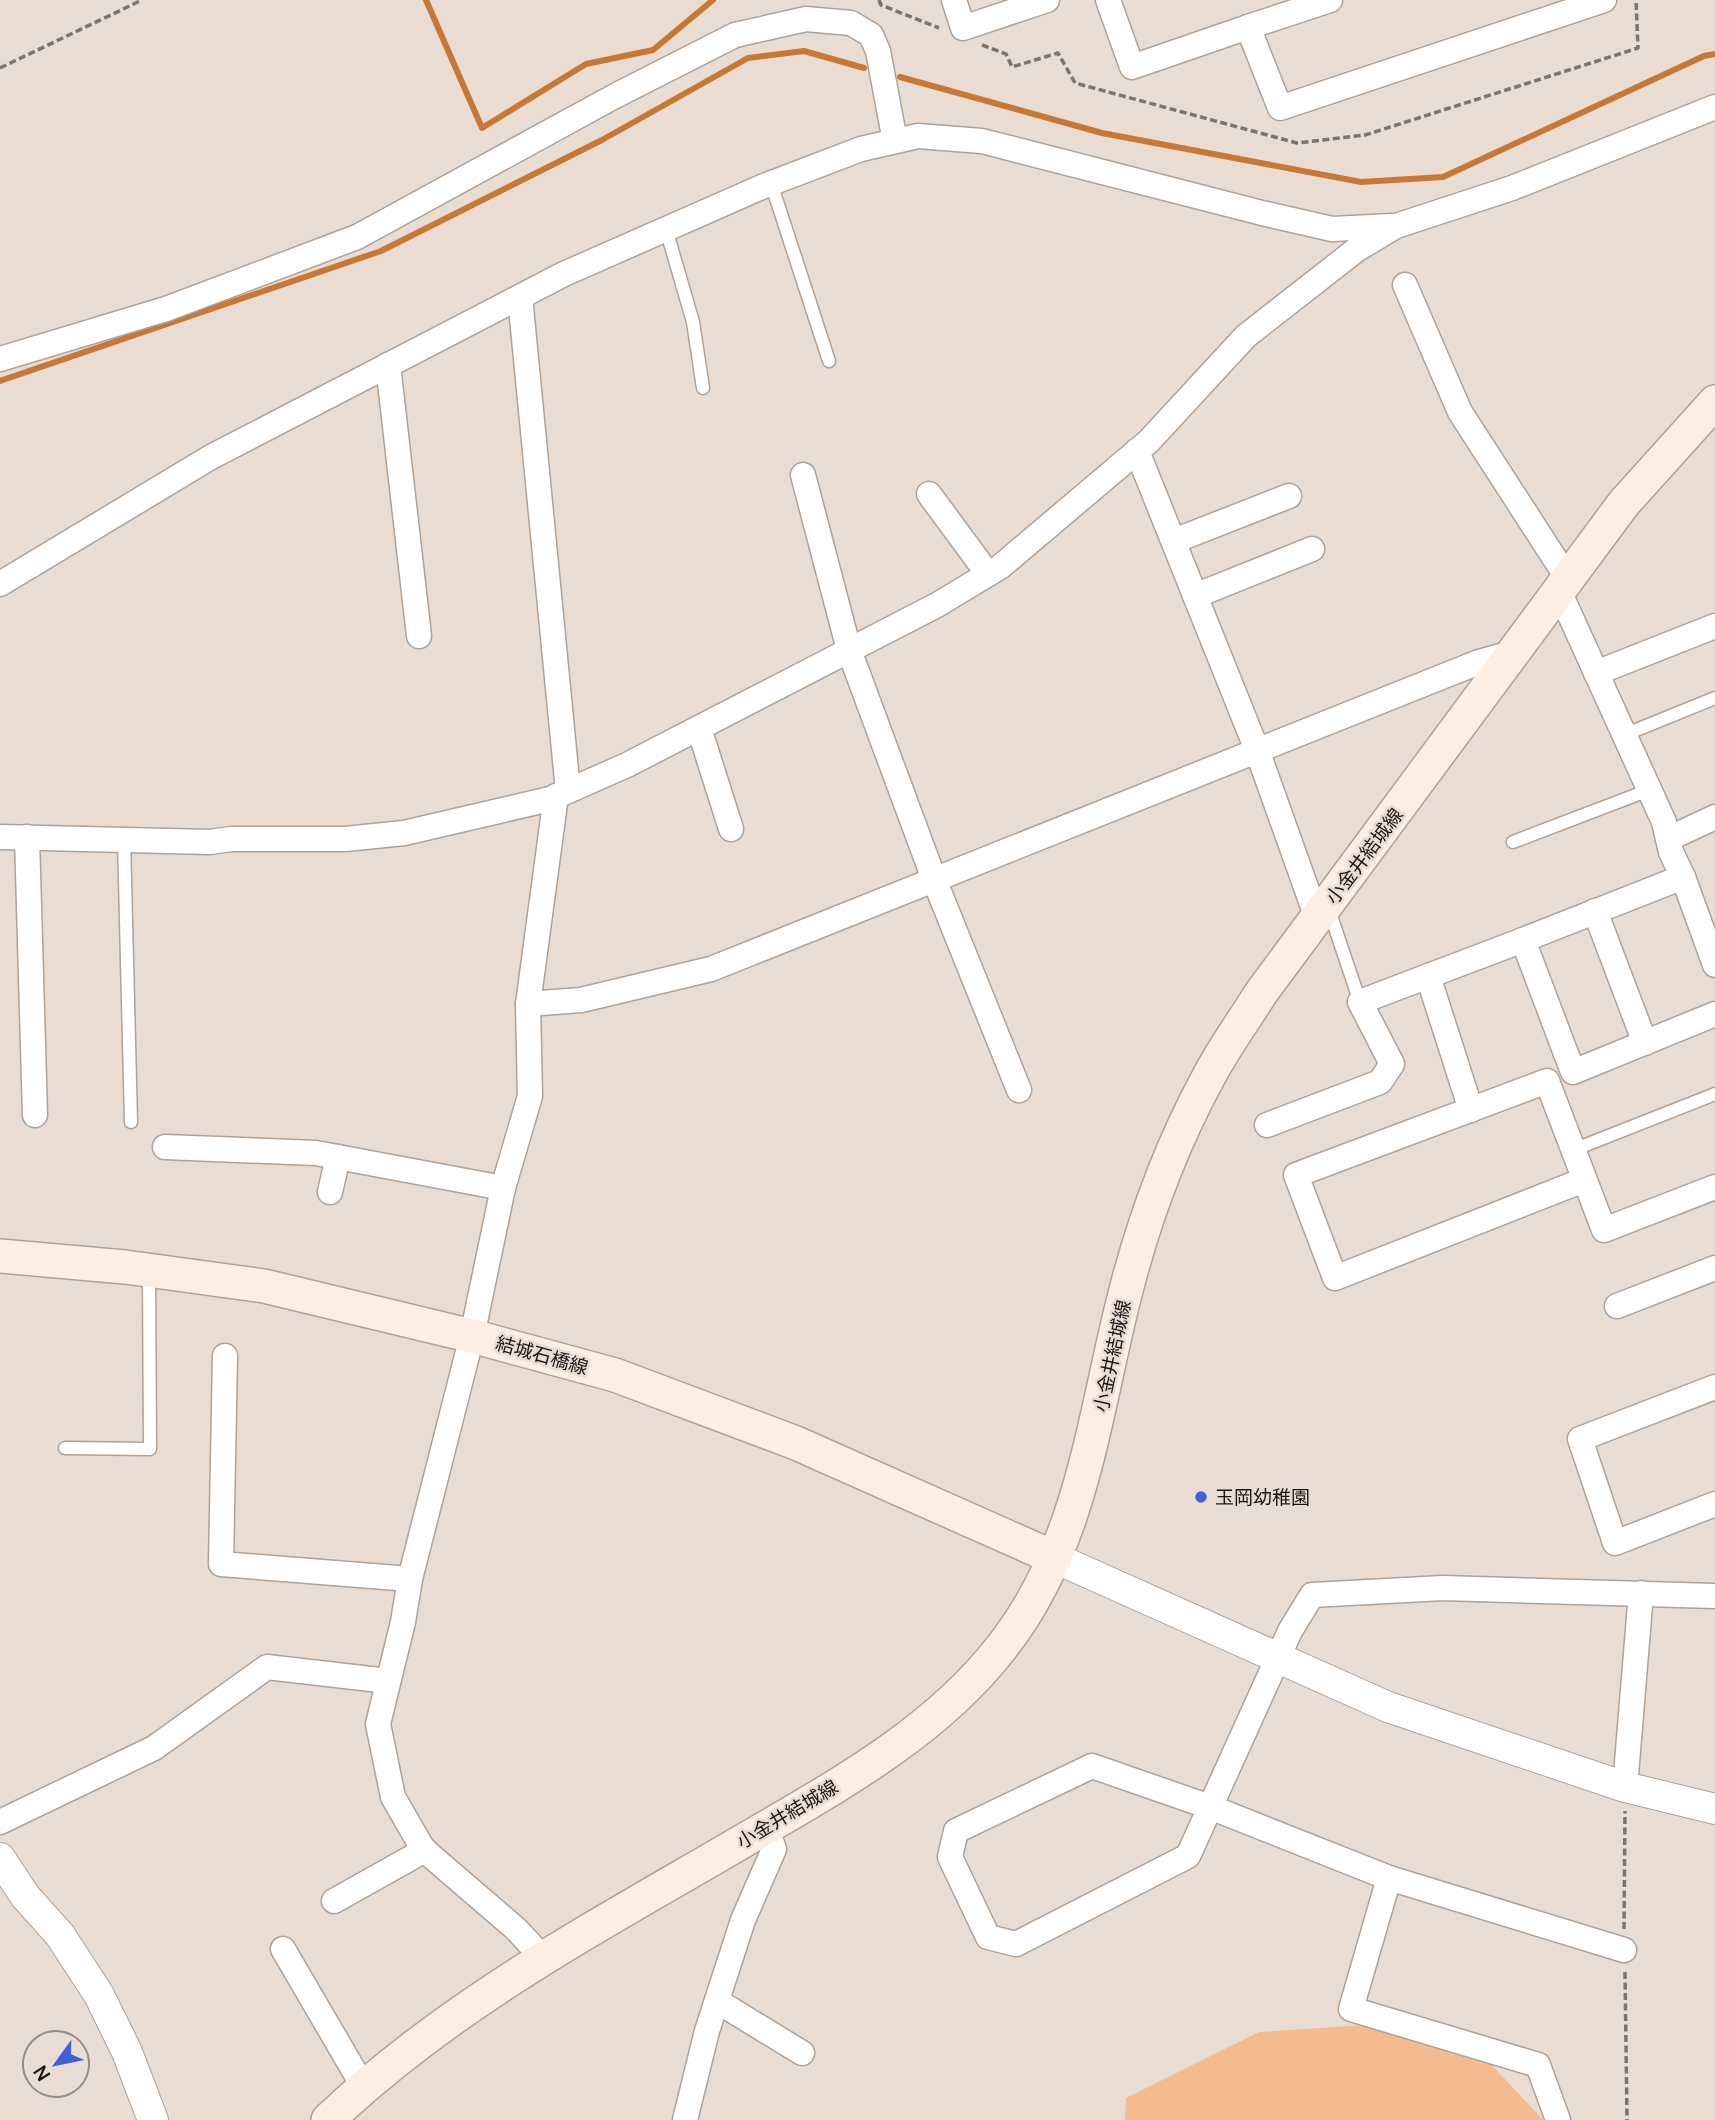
<svg xmlns="http://www.w3.org/2000/svg" width="1715" height="2120" viewBox="0 0 1715 2120" font-family="Manrope,'Noto Sans JP',sans-serif">
  <style>
    .green { fill: #f4bb91 }
    .lines { fill: none; stroke-linecap: round; stroke-linejoin: round }
    .stream { stroke: #c77835; stroke-width: 6 }
    .service-casing { stroke: #aea299; stroke-width: 15 }
    .minor-casing { stroke: #aea299; stroke-width: 27 }
    .tertiary-casing { stroke: #aea299; stroke-width: 32 }
    .secondary-casing { stroke: #aea299; stroke-width: 36 }
    .path { stroke: #7d746e; stroke-width: 3.5; stroke-dasharray: 7 3.5; stroke-linecap: butt }
    .service { stroke: #fff; stroke-width: 12 }
    .minor { stroke: #fff; stroke-width: 24 }
    .tertiary { stroke: #fff; stroke-width: 30 }
    .secondary { stroke: #fceee3; stroke-width: 33 }
    .poi-dot { fill: #4061d3; stroke: #e9dcd3; stroke-width: 2.5 }
    .labels { text-anchor: middle; stroke-width: 5; stroke-linejoin: round; paint-order: stroke }
    .street-label { font-size: 19px; fill: #1b1613; stroke: #e9dcd3 }
    .poi-label { font-size: 19px; fill: #1b1613; stroke: #e9dcd3; text-anchor: start }
  </style>
  <rect width="100%" height="100%" fill="#e9dcd3"/>
  <!-- green -->
  <path class="green" d="M1365,2025L1489,2062L1543,2120H1125L1126,2098L1259,2032Z"/>
  <g class="lines">
    <!-- stream -->
    <g class="stream">
      <path d="M426,0L482,128L586,64L653,50L713,0"/>
      <path d="M900,77L1102,133L1361,182L1443,177L1704,56L1715,54"/>
      <path d="M0,381L381,251L602,140L748,58L804,51L864,68"/>
    </g>
    <defs>
      <g id="service">
        <path d="M771,183L829,361"/>
        <path d="M666,229L693,322L703,388"/>
        <path d="M1624,735L1715,698"/>
        <path d="M124,839L131,1122"/>
        <path d="M1513,842L1649,790"/>
        <path d="M1329,910L1360,1002"/>
        <path d="M1573,1150L1715,1094"/>
        <path d="M65,1448L150,1449L149,1271"/>
      </g>
      <g id="minor">
        <path d="M954,0L963,28L1047,0"/>
        <path d="M1108,0L1132,67L1248,27L1280,108L1604,0"/>
        <path d="M1248,27L1330,0"/>
        <path d="M1405,285L1460,412L1568,579"/>
        <path d="M520,297L568,791"/>
        <path d="M0,359L166,309L357,237L615,96L735,35L806,19L851,23L871,35L878,51L895,141"/>
        <path d="M388,365L419,636"/>
        <path d="M1137,451L1257,750L1317,918"/>
        <path d="M803,475L849,650L934,879L1019,1090"/>
        <path d="M929,494L988,574"/>
        <path d="M1174,541L1289,496"/>
        <path d="M0,584L211,457L564,274L764,186L861,149L918,136L982,141L1262,213L1332,229L1391,226"/>
        <path d="M1559,591L1664,822L1671,852L1683,877L1715,965"/>
        <path d="M1195,596L1312,549"/>
        <path d="M1596,673L1715,626"/>
        <path d="M699,728L731,829"/>
        <path d="M0,837L210,842L231,839H345L404,833L550,799L627,765L937,605L1000,567L1149,441L1246,336L1356,250L1396,226L1512,188L1715,107"/>
        <path d="M27,837L35,1115"/>
        <path d="M1668,839L1715,817"/>
        <path d="M1595,911L1645,1043"/>
        <path d="M1523,940L1683,877"/>
        <path d="M1428,976L1471,1110"/>
        <path d="M528,1004L581,1000L711,969L1479,662L1515,652"/>
        <path d="M1267,1125L1380,1082L1392,1064L1360,1002L1523,940L1573,1072L1715,1014"/>
        <path d="M165,1147L316,1153L503,1188"/>
        <path d="M1584,1180L1335,1278L1296,1175L1547,1081L1604,1230L1715,1187"/>
        <path d="M330,1192L338,1157"/>
        <path d="M1617,1306L1715,1268"/>
        <path d="M225,1356L221,1564L410,1579"/>
        <path d="M1715,1387L1580,1439L1615,1543L1715,1504"/>
        <path d="M1625,1787L1641,1593"/>
        <path d="M0,1822L154,1748L267,1667L388,1681"/>
        <path d="M1389,1878L1351,2009L1538,2065L1558,2120"/>
        <path d="M334,1901L425,1850"/>
        <path d="M283,1949L363,2086"/>
        <path d="M1624,1950L1389,1878L1210,1807L1092,1766L956,1831L950,1857L988,1937L1016,1944L1188,1856L1290,1631L1312,1595L1443,1588L1715,1596"/>
        <path d="M543,1958L516,1929L423,1849L393,1797L378,1724L403,1622L410,1579L472,1336L503,1188L530,1096L528,1004L556,796"/>
        <path d="M717,2001L802,2053"/>
        <path d="M685,2120L707,2031L743,1920L774,1849L766,1827"/>
      </g>
      <g id="tertiary">
        <path d="M1055,1558L1388,1707L1625,1787L1715,1809"/>
        <path d="M0,1858L25,1896L60,1935L99,1995L127,2052L153,2120"/>
      </g>
      <g id="secondary">
        <path d="M0,1256L125,1267L264,1286L472,1336L615,1375L796,1443L1055,1558"/>
        <path d="M328,2120C451,2003 598,1926 743,1841C835,1787 934,1734 1001,1648C1081,1547 1093,1422 1123,1302C1142,1225 1170,1148 1208,1078C1223,1049 1243,1022 1261,993L1624,503L1715,402"/>
      </g>
    </defs>
    <!-- service casing -->
    <use href="#service" class="service-casing"/>
    <!-- minor casing -->
    <use href="#minor" class="minor-casing"/>
    <!-- tertiary casing -->
    <use href="#tertiary" class="tertiary-casing"/>
    <!-- secondary casing -->
    <use href="#secondary" class="secondary-casing"/>
    <!-- path -->
    <g class="path">
      <path d="M879,0L881,5L939,28"/>
      <path d="M982,45L1006,54L1012,67L1058,53L1075,83L1297,143L1365,135L1638,48L1636,0"/>
      <path d="M0,68L142,0"/>
      <path d="M1624,1929L1625,1811"/>
      <path d="M1625,1972L1627,2120"/>
    </g>
    <!-- service -->
    <use href="#service" class="service"/>
    <!-- minor -->
    <use href="#minor" class="minor"/>
    <!-- tertiary -->
    <use href="#tertiary" class="tertiary"/>
    <!-- secondary -->
    <use href="#secondary" class="secondary"/>
  </g>
  <!-- markers -->
  <circle class="poi-dot" cx="1201" cy="1497" r="7"/>
  <g class="labels">
    <!-- street labels -->
    <g class="street-label">
      <text transform="translate(1364 856) rotate(-53)" y="7">小金井結城線</text>
      <text transform="translate(542 1355) rotate(16)" y="7">結城石橋線</text>
      <text transform="translate(1112 1356) rotate(-78)" y="7">小金井結城線</text>
      <text transform="translate(787 1814) rotate(-31)" y="7">小金井結城線</text>
    </g>
    <!-- poi labels -->
    <g class="poi-label">
      <text x="1215" y="1504">玉岡幼稚園</text>
    </g>
  </g>
  <!-- north arrow -->
  <g transform="translate(56 2064) rotate(237)"><circle r="33" fill="#e9dcd3" stroke="#978d86" stroke-width="2"/>
  <path d="M0-5L12 26L0 18L-12 26Z" fill="#4061d3"/>
  <text y="-10" font-size="19" font-weight="bold" text-anchor="middle" fill="#1b1613">N</text>
  </g>
</svg>
